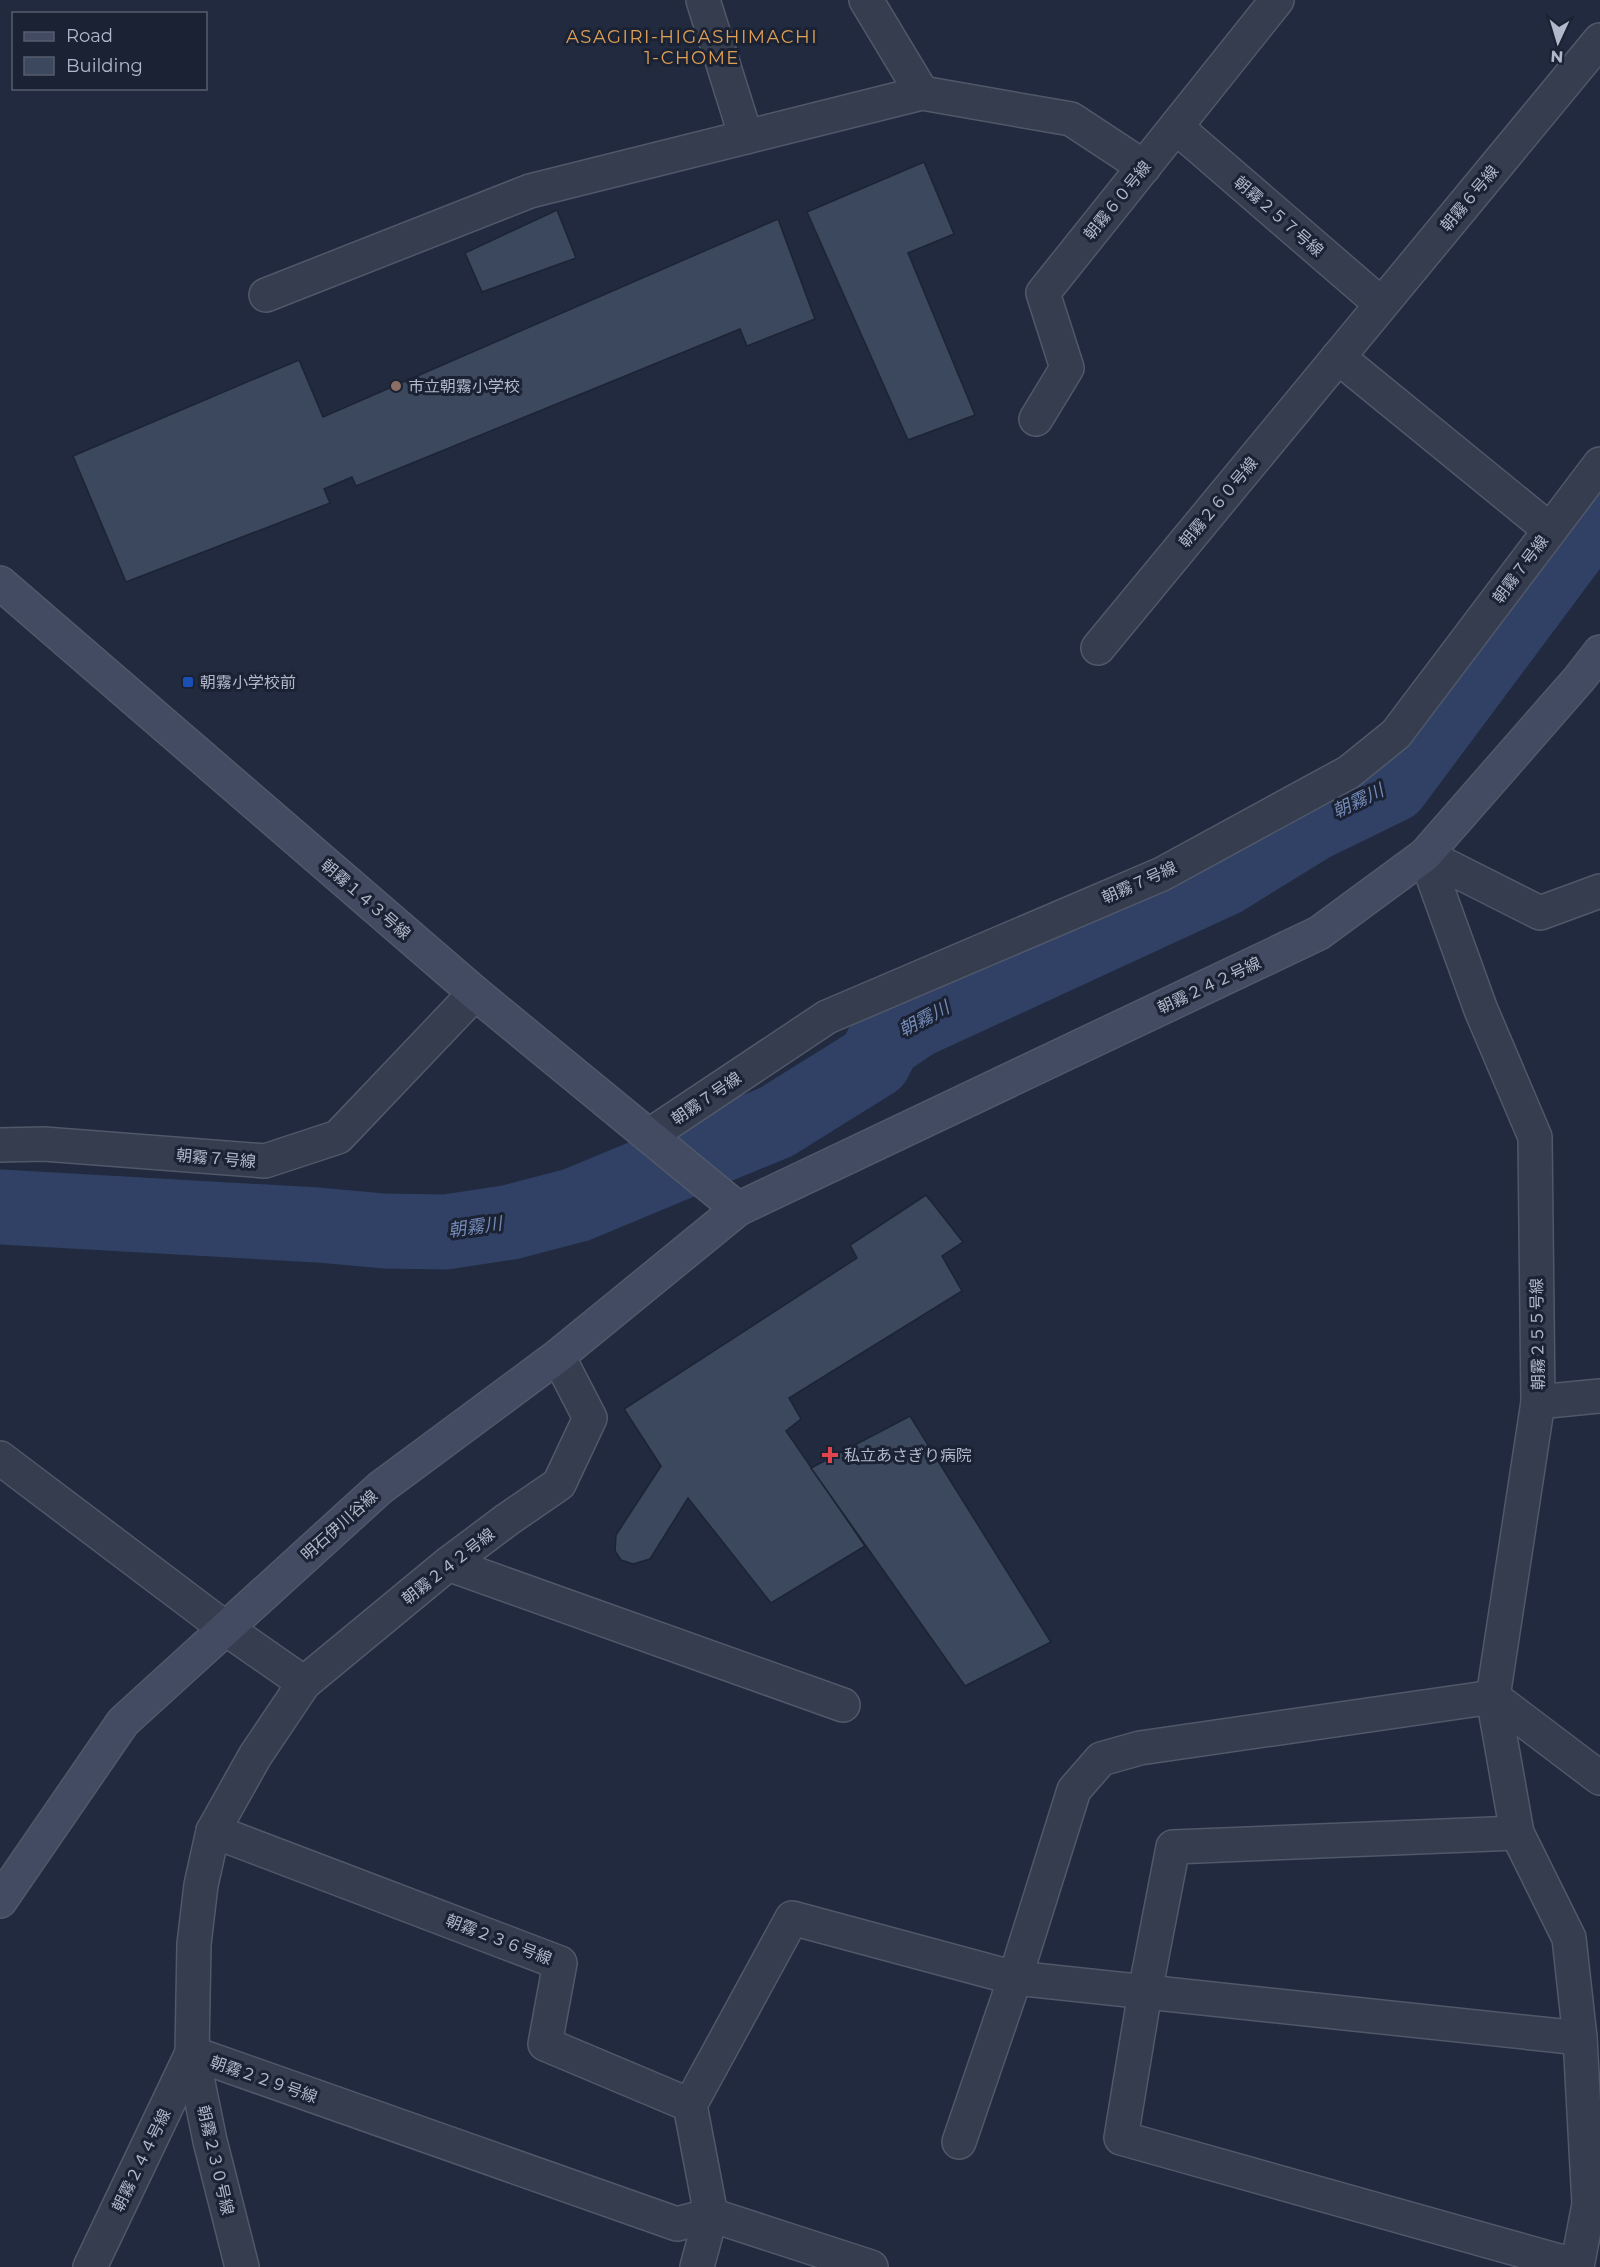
<svg xmlns="http://www.w3.org/2000/svg" width="1600" height="2267" viewBox="0 0 1600 2267" font-family="Montserrat,'Noto Sans JP',sans-serif">
  <style>
    .lines { fill: none; stroke-linecap: round; stroke-linejoin: round }
    .river { stroke: #314166; stroke-width: 75 }
    .building { fill: #3c485e; stroke: #1c2435; stroke-width: 1.5 }
    .street-casing { stroke: #505869; stroke-width: 36 }
    .secondary-casing { stroke: #505869; stroke-width: 36 }
    .street { stroke: #353d4f; stroke-width: 33 }
    .secondary { stroke: #424b62; stroke-width: 33 }
    .education-dot { fill: #8d6e63; stroke: #1a2233; stroke-width: 2 }
    .transit-dot { fill: #1a4fb4; stroke: #1a2233; stroke-width: 2 }
    .health-dot { fill: #e0444e; stroke: #1a2233; stroke-width: 2 }
    .labels { text-anchor: middle; stroke-width: 6; stroke-linejoin: round; paint-order: stroke }
    .street-label { font-size: 16px; fill: #b0b8ca; stroke: #1a2233 }
    .poi-label { font-size: 16px; fill: #b0b8ca; stroke: #1a2233; text-anchor: start }
    .neighbourhood-label { font-size: 18px; letter-spacing: 1.5px; fill: #e0a056; stroke: #1a2233 }
    .water-label { font-size: 18px; font-style: italic; fill: #7489b5; stroke: #1a2233 }
  </style>
  <rect width="100%" height="100%" fill="#212a3f"/>
  <g class="lines">
    <!-- river -->
    <path class="river" d="M0,1207L318,1225L384,1231L446,1232L511,1222L576,1205L776,1122L874,1061L884,1042L915,1021L1223,879L1312,824L1392,785L1600,506"/>
  </g>
  <!-- building -->
  <g class="building">
    <path d="M924,162L954,234L908,253L975,415L908,440L807,212Z"/>
    <path d="M557,210L576,258L482,292L465,253Z"/>
    <path d="M778,219L815,319L747,346L740,329L356,486L352,477L324,489L330,503L126,582L73,456L299,360L323,417Z"/>
    <path d="M926,1195L963,1242L942,1256L962,1291L789,1398L801,1419L786,1431L865,1546L771,1603L688,1498L650,1559L633,1564L621,1560L615,1551L616,1535L661,1466L624,1409L857,1258L850,1245Z"/>
    <path d="M910,1416L1051,1642L965,1686L811,1468Z"/>
  </g>
  <g class="lines">
    <defs>
      <g id="street">
        <path d="M703,0L746,137"/>
        <path d="M866,0L922,93"/>
        <path d="M1176,127L1381,304"/>
        <path d="M266,295L530,191L922,93L1071,119L1144,167"/>
        <path d="M1338,357L1550,530"/>
        <path d="M1036,419L1067,368L1043,293L1277,0"/>
        <path d="M1098,648L1600,40"/>
        <path d="M1425,855L1481,1010L1535,1137L1538,1402L1493,1697L1600,1778"/>
        <path d="M1425,855L1540,913L1600,891"/>
        <path d="M650,1135L827,1017L1162,874L1349,772L1396,734L1600,464"/>
        <path d="M0,1145L44,1144L265,1161L338,1137L475,993"/>
        <path d="M1538,1402L1600,1396"/>
        <path d="M0,1458L225,1628L304,1683L448,1564L508,1519L559,1484L590,1418L558,1356"/>
        <path d="M448,1564L843,1705"/>
        <path d="M304,1683L255,1756L213,1831L201,1885L194,1944L192,2053L677,2224L711,2215L690,2105"/>
        <path d="M213,1831L560,1963L545,2044L690,2105"/>
        <path d="M1517,1833L1173,1847L1145,1992L1121,2138L1577,2266"/>
        <path d="M192,2053L210,2141L242,2267"/>
        <path d="M690,2105L792,1918L1015,1978L1580,2038"/>
        <path d="M959,2142L1015,1978L1074,1790L1101,1759L1140,1748L1493,1697L1517,1833L1569,1938L1580,2038L1589,2204L1577,2267"/>
        <path d="M90,2267L192,2053"/>
        <path d="M697,2267L711,2215L871,2267"/>
      </g>
      <g id="secondary">
        <path d="M0,583L475,993L738,1209"/>
        <path d="M0,1901L123,1722L380,1488L558,1356L738,1209L1319,933L1425,855L1579,679L1600,652"/>
      </g>
    </defs>
    <!-- street casing -->
    <use href="#street" class="street-casing"/>
    <!-- secondary casing -->
    <use href="#secondary" class="secondary-casing"/>
    <!-- street -->
    <use href="#street" class="street"/>
    <!-- secondary -->
    <use href="#secondary" class="secondary"/>
  </g>
  <!-- markers -->
  <circle class="education-dot" cx="396" cy="386" r="6"/>
  <rect class="transit-dot" x="182" y="676" width="12" height="12" rx="3"/>
  <path class="health-dot" d="M827 1446h6v6h6v6h-6v6h-6v-6h-6v-6h6z"/>
  <g class="labels">
    <!-- street labels -->
    <g class="street-label">
      <text transform="translate(1469 198) rotate(-50)" y="6">朝霧６号線</text>
      <text transform="translate(1117 200) rotate(-51)" y="6">朝霧６０号線</text>
      <text transform="translate(1279 216) rotate(41)" y="6">朝霧２５７号線</text>
      <text transform="translate(1218 502) rotate(-50)" y="6">朝霧２６０号線</text>
      <text transform="translate(1520 569) rotate(-53)" y="6">朝霧７号線</text>
      <text transform="translate(1139 882) rotate(-24)" y="6">朝霧７号線</text>
      <text transform="translate(366 899) rotate(41)" y="6">朝霧１４３号線</text>
      <text transform="translate(1209 985) rotate(-25)" y="6">朝霧２４２号線</text>
      <text transform="translate(706 1098) rotate(-34)" y="6">朝霧７号線</text>
      <text transform="translate(216 1158) rotate(5)" y="6">朝霧７号線</text>
      <text transform="translate(1537 1334) rotate(-91)" y="6">朝霧２５５号線</text>
      <text transform="translate(339 1525) rotate(-42)" y="6">明石伊川谷線</text>
      <text transform="translate(448 1566) rotate(-38)" y="6">朝霧２４２号線</text>
      <text transform="translate(499 1939) rotate(21)" y="6">朝霧２３６号線</text>
      <text transform="translate(264 2079) rotate(19)" y="6">朝霧２２９号線</text>
      <text transform="translate(141 2160) rotate(-64)" y="6">朝霧２４４号線</text>
      <text transform="translate(216 2160) rotate(77)" y="6">朝霧２３０号線</text>
    </g>
    <!-- poi labels -->
    <g class="poi-label">
      <text x="408" y="392">市立朝霧小学校</text>
      <text x="200" y="688">朝霧小学校前</text>
      <text x="844" y="1461">私立あさぎり病院</text>
    </g>
    <!-- neighbourhood labels -->
    <g class="neighbourhood-label">
      <text x="692" y="43">ASAGIRI-HIGASHIMACHI<tspan x="692" dy="21">1-CHOME</tspan></text>
    </g>
    <!-- water labels -->
    <g class="water-label">
      <text transform="translate(1358 801) rotate(-26)" y="6">朝霧川</text>
      <text transform="translate(924 1019) rotate(-28)" y="6">朝霧川</text>
      <text transform="translate(475 1227) rotate(-8)" y="6">朝霧川</text>
    </g>
  </g>
  <!-- legend -->
  <rect x="12" y="12" width="195" height="78" fill="#1a2233" stroke="#565e6f" stroke-width="1.5"/>
  <rect x="24" y="32" width="30" height="9" fill="#424b62" stroke="#565e6f" stroke-width="1.5"/>
  <text x="66" y="42" font-size="18" fill="#b0b8ca">Road</text>
  <rect x="24" y="57" width="30" height="18" fill="#3c485e" stroke="#565e6f" stroke-width="1.5"/>
  <text x="66" y="72" font-size="18" fill="#b0b8ca">Building</text>
  <!-- north arrow -->
  <g transform="translate(1558 42) rotate(184)" stroke="#1a2233" stroke-width="4.5" paint-order="stroke">
  <path d="M0-4.5L10 22L0 15L-10 22Z" fill="#b0b8ca"/>
  <text y="-9" font-size="16" font-weight="bold" text-anchor="middle" fill="#b0b8ca">N</text>
  </g>
</svg>
